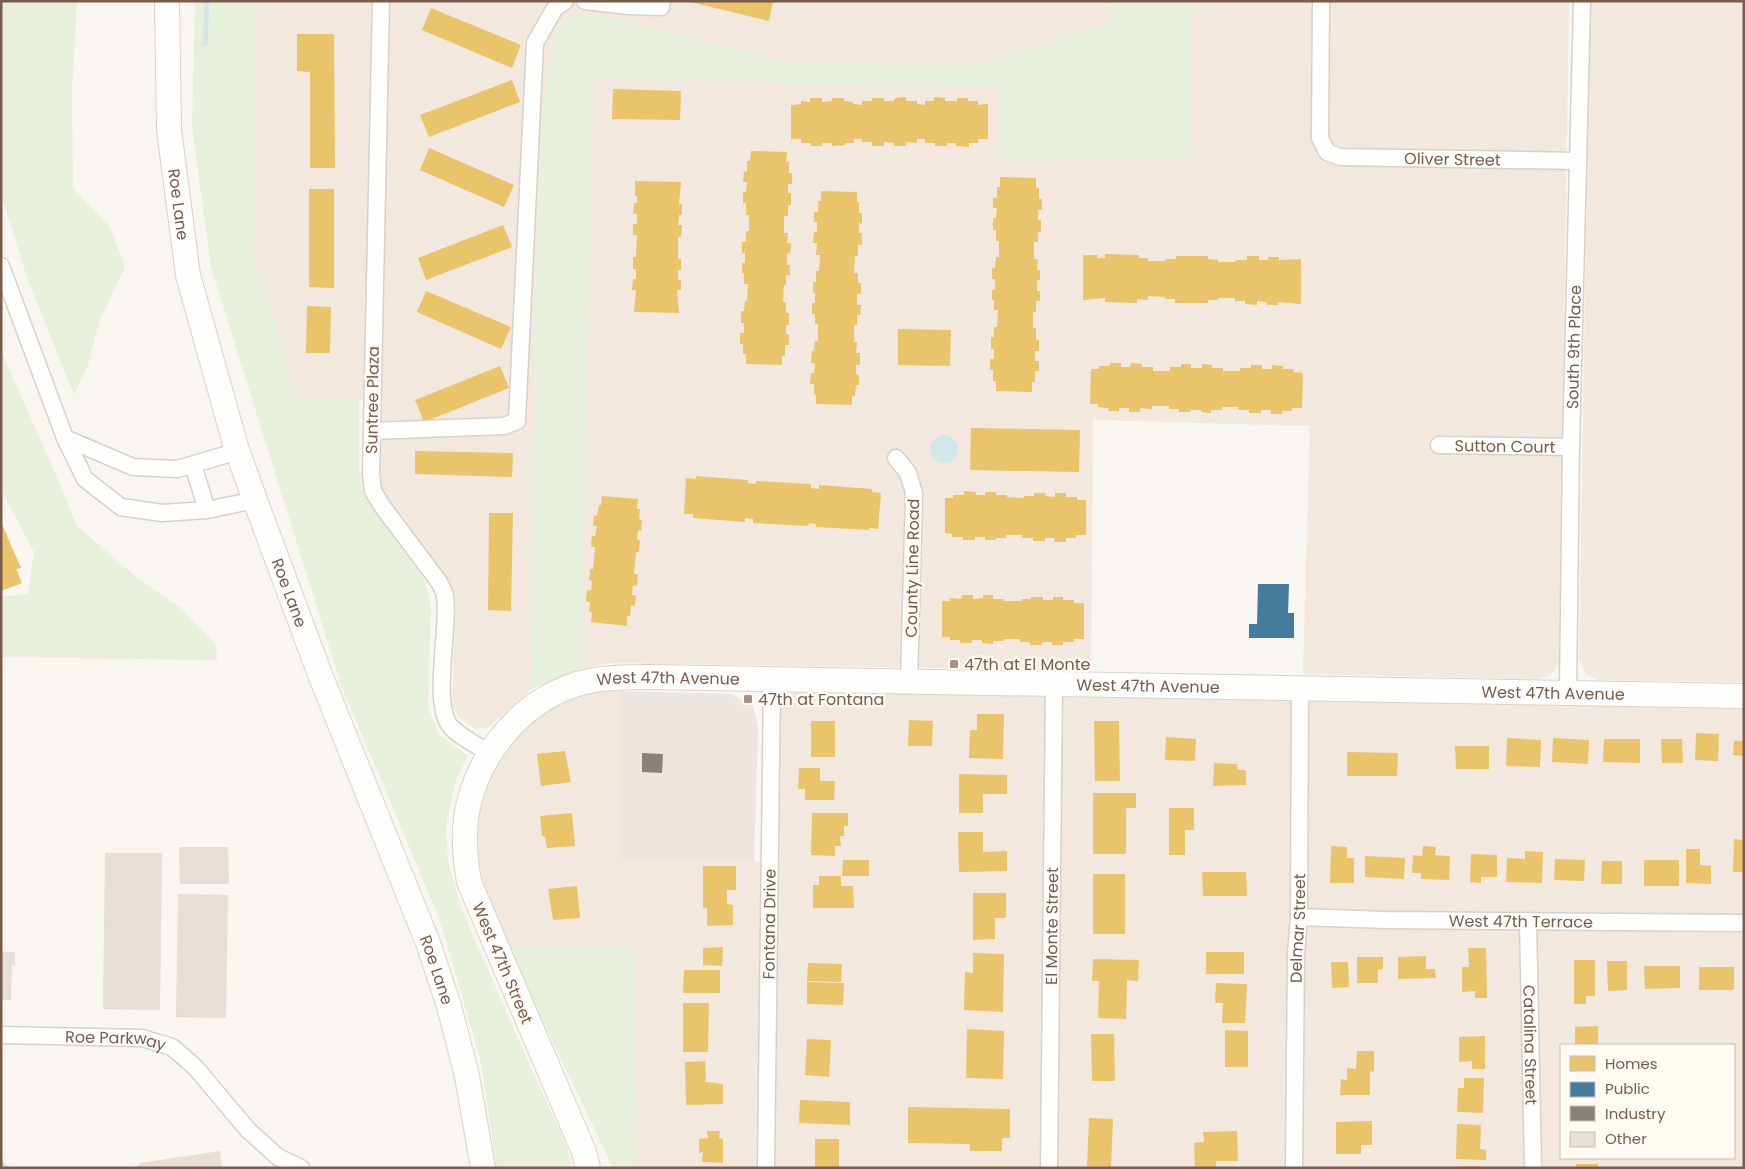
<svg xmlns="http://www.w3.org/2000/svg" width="1745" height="1169" viewBox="0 0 1745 1169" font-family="Poppins,sans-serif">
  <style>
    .residential { fill: #f2e8de; fill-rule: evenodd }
    .industrial { fill: #ede5e0 }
    .green { fill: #e7f0db }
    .water { fill: #d0e8ea }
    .homes { fill: #e9c46a }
    .public { fill: #457b9d }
    .industry { fill: #8a817c }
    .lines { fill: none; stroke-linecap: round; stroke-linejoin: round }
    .stream { stroke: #d0e8ea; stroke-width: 5 }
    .building { fill: #e6ded7 }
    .street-casing { stroke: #d7d1cb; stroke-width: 19 }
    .secondary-casing { stroke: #d9d2cb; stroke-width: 26 }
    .street { stroke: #fefefd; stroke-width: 16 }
    .secondary { stroke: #fefefd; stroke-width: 24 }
    .poi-dot { fill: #a69286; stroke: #fffaf3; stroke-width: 2 }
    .labels { text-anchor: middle; stroke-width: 5; stroke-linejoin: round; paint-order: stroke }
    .street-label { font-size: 16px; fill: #7a5c4d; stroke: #fffaf3 }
    .poi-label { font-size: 16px; fill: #7a5c4d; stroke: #fffaf3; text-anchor: start }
  </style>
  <rect width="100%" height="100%" fill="#f9f5f0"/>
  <!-- residential -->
  <g class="residential">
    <path d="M256,1H1111L1114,22L976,66L790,64L584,11L538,138L532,689L488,727L476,729L458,717L452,704L455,622L450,583L385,496L378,477L381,401L297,399L254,257Z"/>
    <path d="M1192,1H1569L1559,663L1551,674L1540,679L1303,674L1310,426L1093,420L1091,670L608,663L581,669L594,77L999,88L1190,158Z"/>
    <path d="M1590,1H1744V682L1598,680L1586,674L1579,659Z"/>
    <path d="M622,691L620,860L779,862L780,707L786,696L796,692L1744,708V1168H637L635,949L507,947L485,896L479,872L475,839L477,805L496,761L525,727L557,705L591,692ZM1561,1045H1734V1158H1561Z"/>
  </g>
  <!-- industrial -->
  <path class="industrial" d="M622,691L731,694L753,706L758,727L754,862L619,860Z"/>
  <!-- green -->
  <g class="green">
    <path d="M1,1H77L72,89L73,188L110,227L125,267L99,322L88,365L74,395L27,277L1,194Z"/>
    <path d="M195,1H256L254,257L297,399L359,400V467L364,496L425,581L431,605L428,707L439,734L468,756L456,780L446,824L448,861L462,910L530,1066L567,1147L572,1168H497L480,1059L440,920L341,685L211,267L192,126Z"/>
    <path d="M1111,1H1192L1191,158L1001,162L999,88L594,78L581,669L532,689L538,138L555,34L565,18L584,11L790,64L976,66L1114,22Z"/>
    <path d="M1,351L49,459L77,526L135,576L182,609L216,645L217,660L1,657V597L28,593L34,552L1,490Z"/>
    <path d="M507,947L635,949L637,1168H612L607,1155Z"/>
  </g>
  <!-- water -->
  <circle class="water" cx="944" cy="449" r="14"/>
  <!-- homes -->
  <g class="homes">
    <path d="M686,1H773L769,21Z"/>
    <path d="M431,8L521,45L512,68L422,30Z"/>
    <path d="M297,34H334L335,168H310V72L297,71Z"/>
    <path d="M512,80L520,102L429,137L420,115Z"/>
    <path d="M613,89L681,91L680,120L612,119Z"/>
    <path d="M906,97V101H917V104L925,105V101H934V97L945,98V101H957V98H968V101H978V105L988,104V139H978V143H969V147L956,146V143H947V146H935V143H925V139H917V143L906,142V146H894V143L884,142V146H872V142H862V139H854V143H845V145L832,146V143H822V146H811V143H801V139H791V105L801,104V101L810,102V98H822V102L832,101V98H844V101L853,102V104L862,105V101H872V98H884V101H894L895,98Z"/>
    <path d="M429,148L514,185L504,207L420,170Z"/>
    <path d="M751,151L787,152L786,162H789V173H792V184H788V193H791V205H788V216H784V233H788L787,243H791L790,254L787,253V265H790V275H786V285H784L783,302H786V313H789V325H786V334L789,335V345H785V356H782V365L746,364V354H743V344H740V333H744V323H741V311H744L745,301H747L748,284H744V273H742V263H745V253H742V242H746V231H749V215H746V203H743V192H746L747,182H743L744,171L747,172V161H750Z"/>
    <path d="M1000,177L1036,178V188H1039V199H1042V210H1038V220H1041V232H1038V242H1034V259H1038L1037,270H1040V280H1037V291H1040V301H1036V312H1033V328H1036V340H1039V351H1035V361H1039V371H1035V382H1032V392L996,391V381H993V370H990V359H994V349H991V337H994V327H997L998,310H994V300H992V289L995,290V279H992V268H995L996,257H999V241H996V230H993V218H996L997,208H993V198H997V187H1000Z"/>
    <path d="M635,181L681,182L679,204H682V215H679L678,225H682L681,237H678V259H681V270H678V280H681V290H677L679,313L634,312L636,290H632L633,279H636V269H633V257H636L637,235H633V224H637V214H633L634,203H637V196H635Z"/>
    <path d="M309,189H334V288L309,287Z"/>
    <path d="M821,191L857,192V202H859V213H862V224L859,223V233H862V245H858V256H855L854,273H858V283H861V294H857V305H861L860,315H857V325H854V342H857L856,353H860V365H856V374L859,375V385H856L855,396H852V405L816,404V395L814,394V384H810L811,373H814L815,363H811L812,351H814L815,341H818V324H815V314H812V303H815V293H813V282H816V271H819L820,255H816L817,243H813L814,232H817V222H814V212H818V201H821Z"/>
    <path d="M503,225L512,247L426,280L418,258Z"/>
    <path d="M1105,254L1139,255V258H1148V261H1166V259H1176V256H1208V259L1218,260V262H1235L1236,260H1247V256H1259V260H1268V257H1279V260L1301,259V304L1278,302V305H1267V302L1257,301V305L1245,304V301H1235V298H1218V300H1208V303H1175V299H1165V297L1148,296V300L1137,299V303L1105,302V298L1083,300V255H1098L1097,258H1105Z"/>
    <path d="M426,291L511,327L501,349L417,312Z"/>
    <path d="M307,306L331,307L330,353H306Z"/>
    <path d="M898,329L951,330L950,366L898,365Z"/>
    <path d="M1110,363H1121V367H1130L1131,363L1142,364V367H1153V371H1170V367H1181V364H1191V368H1202V364L1212,365V368H1223V371H1240V368H1251V365H1262V369H1272V365L1283,366V369H1294L1293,372L1303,373L1302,408H1292V411H1282V414H1271V410H1261V413H1249V410H1238V407H1222V410H1211V413L1201,412V410H1191L1190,412H1179V409H1169V406H1152V409L1140,408V412H1129V408H1119V411H1108L1109,408L1098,407V404H1090L1091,369H1099V366H1110Z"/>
    <path d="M500,366L509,388L424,422L415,400Z"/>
    <path d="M971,428L1080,430L1079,472L970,470Z"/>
    <path d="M415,451L513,453L512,477L415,474Z"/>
    <path d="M696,476L748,480V483L756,484V481L811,484V488L819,489V485L872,489V492L881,493L878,529L869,528V530L816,527V524L809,523L808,526L753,523V519L745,518V522L693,518V514H684L686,478L696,479Z"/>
    <path d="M964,491L976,492V495H985V492H996V495H1007V497L1024,498V496H1034V493H1046L1045,496L1055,497V493H1066V497H1077V500H1086V535H1076V538H1066V542H1054L1055,538H1045V541H1033V538H1022V535H1006V538H996V540H985V537H975V540H963V537H952V534L945,533V498H953V495H964Z"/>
    <path d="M602,496L638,499L637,509H640L639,519L642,520L641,531L638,530L637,540H640L639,552H636L634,574H638L637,586L633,585L632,595H636L635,606L631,605L630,616H627V626L591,622L592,612H589L590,602L586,601L587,590L591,591L592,581L589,580L590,569H593L595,547H591L592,536H595L597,526H593L594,515L597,516L599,505H601Z"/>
    <path d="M489,513H513L511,611L488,610Z"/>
    <path d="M1,522L21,568L16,569L22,583L1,591Z"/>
    <path d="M962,595H973V599L983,598V595H993V599H1004V601H1021V599H1031V597H1043V600H1053V597H1063V600H1074V603H1084V639H1074V642H1063V645H1052V642H1042V645H1030V642H1020V639H1004V641H993V644L982,643V640H972V643H960V640H950V637H942V601H950V598L961,599Z"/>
    <path d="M977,714H1004L1003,759L969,758L970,730H977Z"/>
    <path d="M909,720L933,721L932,746H908Z"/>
    <rect x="811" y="721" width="24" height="36"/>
    <path d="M1094,721H1119L1120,781H1095Z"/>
    <path d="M1696,733L1719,734L1718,761L1695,760Z"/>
    <path d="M1166,737L1196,739L1195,761L1165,760Z"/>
    <path d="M1507,738L1541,740L1540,767L1506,766Z"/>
    <path d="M1553,738L1589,740L1588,764L1552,762Z"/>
    <path d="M1604,739H1640V763L1603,762Z"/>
    <path d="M1661,739H1682L1683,763H1662Z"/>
    <path d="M1734,741H1744V756L1733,755Z"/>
    <path d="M1455,746H1489V769H1456Z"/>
    <path d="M565,751L571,782L541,786L537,754Z"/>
    <path d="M1347,752L1398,753L1397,776H1347Z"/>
    <path d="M1214,763L1237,764L1238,770H1246V785L1213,786Z"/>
    <path d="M799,768H820V781H835L834,800H805V789H798Z"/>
    <path d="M959,774L1007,775V794H983V813H959Z"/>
    <path d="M1093,793H1136V808H1126V854H1093Z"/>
    <path d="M1169,808H1194V830H1185V855H1169Z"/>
    <path d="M572,813L575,846L547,848L545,837L542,836L540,816Z"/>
    <path d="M812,813H848V826H844V836H840L841,846H835V856L811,855Z"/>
    <path d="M958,832H983V852L1007,851V871L959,872Z"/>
    <path d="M1734,839L1744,840V872H1733Z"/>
    <path d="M1331,846L1347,847V858H1354V883H1330Z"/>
    <path d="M1423,846L1436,847L1435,855L1450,856L1449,880L1421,879V873H1412L1413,855L1422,856Z"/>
    <path d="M1686,849H1700V865L1711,866V884L1686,883Z"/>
    <path d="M1525,851L1543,852L1542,883L1506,882L1507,858L1525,859Z"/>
    <path d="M1471,854L1497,855V877H1481V883L1470,882Z"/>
    <path d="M1365,856L1405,858L1404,879L1365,877Z"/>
    <path d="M1555,859L1585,860L1584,881L1554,880Z"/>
    <path d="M843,860H869V876H842Z"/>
    <rect x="1644" y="860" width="35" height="26"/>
    <path d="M1602,861H1622V884H1601Z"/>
    <path d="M703,866H736V890H727V904L733,905V925L707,926V908H703Z"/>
    <path d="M1202,872H1246L1247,896H1203Z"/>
    <rect x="1093" y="874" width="32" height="60"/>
    <path d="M819,876H841V886H853L854,908H813V885H819Z"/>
    <path d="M577,886L580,918L553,920L548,889Z"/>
    <path d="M973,893H1006V918H995V939L973,940Z"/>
    <path d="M723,947L722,966L703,965V948Z"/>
    <path d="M1468,948H1486L1487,998H1475V991L1462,992V967H1469Z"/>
    <rect x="1206" y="952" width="38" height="22"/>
    <path d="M973,953L1004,954L1003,1012L964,1010L965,972L973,973Z"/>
    <path d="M1426,956V969H1435L1436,978L1398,979V957Z"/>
    <path d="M1357,957H1383V969L1378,970V983H1357Z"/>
    <path d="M1093,959L1139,960L1138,981L1127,980L1126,1019L1098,1018L1099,981H1092Z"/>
    <path d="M1574,960H1595V996H1586V1004H1574Z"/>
    <path d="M1607,961H1627V990L1608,991Z"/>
    <path d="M1331,962H1348L1349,987L1332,988Z"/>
    <path d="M808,963L842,964L841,982L807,981Z"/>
    <path d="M1644,966H1680V988L1645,989Z"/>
    <rect x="1699" y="967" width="35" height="23"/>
    <path d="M684,970H720V993H683Z"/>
    <path d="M807,982L844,983L843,1005L807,1004Z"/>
    <path d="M1216,983L1247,984L1245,1023H1222L1223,1003H1215Z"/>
    <path d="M683,1003H709L708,1052H683Z"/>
    <path d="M1598,1026V1045H1575V1027Z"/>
    <path d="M967,1029L1004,1031L1003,1079L966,1078Z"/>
    <path d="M1225,1030L1248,1031V1067H1225Z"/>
    <path d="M1091,1034H1114L1115,1081H1092Z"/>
    <path d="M1485,1036V1069H1472V1061L1459,1062V1037Z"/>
    <path d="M807,1039L831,1040L829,1077L805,1075Z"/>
    <path d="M1357,1051H1374V1072L1370,1071V1095H1340L1341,1079L1347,1080V1068L1356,1069Z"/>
    <path d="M705,1061L706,1082L723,1084V1104L686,1105L685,1062Z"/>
    <path d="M1464,1078H1484L1483,1113L1457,1112L1458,1088H1464Z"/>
    <path d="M800,1100L850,1102V1125L799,1123Z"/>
    <path d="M908,1107L1010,1109V1138H1002V1151H970V1144L908,1143Z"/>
    <path d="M1089,1118L1113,1119L1111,1167L1087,1166Z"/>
    <path d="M1372,1121V1145H1361V1154H1336V1122Z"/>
    <path d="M1457,1124L1481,1125L1480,1149L1486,1150V1160L1456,1159Z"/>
    <path d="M707,1131H720L719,1138L723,1139V1163L702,1162L703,1152L699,1153V1139L708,1138Z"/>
    <path d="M1237,1131L1238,1161H1216V1168H1195L1194,1143L1204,1142L1203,1132Z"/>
    <rect x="815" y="1139" width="24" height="29"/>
    <rect x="1576" y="1164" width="22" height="4"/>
    <rect x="1458" y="1166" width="23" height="2"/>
  </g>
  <!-- public -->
  <path class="public" d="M1258,584H1289L1288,613H1294V638H1249V624H1257Z"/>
  <!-- industry -->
  <path class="industry" d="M642,753L663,754L662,773L642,772Z"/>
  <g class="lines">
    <!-- stream -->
    <path class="stream" d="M205,44L207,1"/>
  </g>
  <!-- building -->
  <g class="building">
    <path d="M179,847H228L229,884H180Z"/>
    <path d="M105,853H162L160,1010L103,1009Z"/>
    <path d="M178,894L228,895L226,1018L176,1017Z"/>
    <path d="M1,952H15V965H12L11,1000H1Z"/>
    <path d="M220,1151L222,1168H136L140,1163Z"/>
    <path d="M1,1159L9,1168H1Z"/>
  </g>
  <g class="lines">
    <defs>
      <g id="street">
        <path d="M381,1L371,474L373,491L382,506L439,582C441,586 444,591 445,596C450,627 431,705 451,727C461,738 477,745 490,753"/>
        <path d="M585,1L629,6L661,7L662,1"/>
        <path id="s1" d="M1321,1L1320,138L1327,152L1340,157L1578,161"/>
        <path d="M1,266L65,438L85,479L121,507L162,513L207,510L255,500"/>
        <path d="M372,431L504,426L517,421L535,43L555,8L565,1"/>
        <path d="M65,438L133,467L177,469L225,455L236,447"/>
        <path id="s2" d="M1439,445L1571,447"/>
        <path d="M896,458L908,473L914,493L909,682"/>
        <path d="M193,465L207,510"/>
        <path id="s3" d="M1568,693L1571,447L1582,1"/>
        <path id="s4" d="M1299,917L1386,920L1744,923"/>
        <path id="s5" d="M1528,921L1533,1168"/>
        <path id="s6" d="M1,1035L142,1038L172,1047L195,1067L248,1130L278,1157L301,1168"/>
        <path id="s7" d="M766,1168L772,680"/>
        <path id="s8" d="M1049,1168L1054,684"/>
        <path id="s9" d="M1294,1168L1296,955L1299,917L1300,689"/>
      </g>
      <g id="secondary">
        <path id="s10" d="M167,1L169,130L188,275L236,447L255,500L321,677L428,943L449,1006L467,1076L483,1168"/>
        <path id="s11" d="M588,1168L584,1152L469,882C466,864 464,846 465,829C469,761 522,695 589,681C609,677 630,677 650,677L1744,696"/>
      </g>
    </defs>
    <!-- street casing -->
    <use href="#street" class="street-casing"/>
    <!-- secondary casing -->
    <use href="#secondary" class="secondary-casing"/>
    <!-- street -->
    <use href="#street" class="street"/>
    <!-- secondary -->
    <use href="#secondary" class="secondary"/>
  </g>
  <!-- markers -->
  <g class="poi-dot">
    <rect x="949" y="659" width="10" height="10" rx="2.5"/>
    <rect x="743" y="694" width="10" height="10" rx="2.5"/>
  </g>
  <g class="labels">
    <!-- street labels -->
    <g class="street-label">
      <text dy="6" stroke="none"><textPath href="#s1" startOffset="279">Oliver Street</textPath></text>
      <text dy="6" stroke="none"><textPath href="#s10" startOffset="204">Roe Lane</textPath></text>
      <text dy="6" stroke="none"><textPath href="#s3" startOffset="346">South 9th Place</textPath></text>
      <text transform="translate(372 400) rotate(-89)" y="6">Suntree Plaza</text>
      <text dy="6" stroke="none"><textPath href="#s2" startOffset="66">Sutton Court</textPath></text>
      <text transform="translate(912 568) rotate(-89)" y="6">County Line Road</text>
      <text dy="6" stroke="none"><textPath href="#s10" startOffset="609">Roe Lane</textPath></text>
      <text dy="6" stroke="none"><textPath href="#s11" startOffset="649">West 47th Avenue</textPath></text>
      <text dy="6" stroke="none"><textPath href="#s11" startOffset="1129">West 47th Avenue</textPath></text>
      <text dy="6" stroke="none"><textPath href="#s11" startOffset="1534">West 47th Avenue</textPath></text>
      <text dy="6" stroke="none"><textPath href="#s4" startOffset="222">West 47th Terrace</textPath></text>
      <text dy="6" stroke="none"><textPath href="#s7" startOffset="244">Fontana Drive</textPath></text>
      <text dy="6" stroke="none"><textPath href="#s8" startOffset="242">El Monte Street</textPath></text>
      <text dy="6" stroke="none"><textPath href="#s9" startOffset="240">Delmar Street</textPath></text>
      <text transform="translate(503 963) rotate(67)" y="6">West 47th Street</text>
      <text dy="6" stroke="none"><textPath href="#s10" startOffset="1014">Roe Lane</textPath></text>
      <text dy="6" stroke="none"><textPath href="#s6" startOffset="115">Roe Parkway</textPath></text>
      <text dy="6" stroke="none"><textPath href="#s5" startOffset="124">Catalina Street</textPath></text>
    </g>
    <!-- poi labels -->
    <g class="poi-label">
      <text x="964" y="670">47th at El Monte</text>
      <text x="758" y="705">47th at Fontana</text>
    </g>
  </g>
  <!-- border -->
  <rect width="1745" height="1169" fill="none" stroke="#7a5c4d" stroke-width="5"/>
  <!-- legend -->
  <rect x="1560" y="1044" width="175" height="115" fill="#fffaf3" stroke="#cabbb1"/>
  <rect x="1570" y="1056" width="25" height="15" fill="#e9c46a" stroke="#cabbb1"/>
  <text x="1605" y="1069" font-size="15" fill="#7a5c4d">Homes</text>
  <rect x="1570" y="1082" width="25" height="15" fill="#457b9d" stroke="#cabbb1"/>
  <text x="1605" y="1094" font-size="15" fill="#7a5c4d">Public</text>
  <rect x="1570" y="1106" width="25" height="15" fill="#8a817c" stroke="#cabbb1"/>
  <text x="1605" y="1119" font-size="15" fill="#7a5c4d">Industry</text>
  <rect x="1570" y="1132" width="25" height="15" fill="#e6ded7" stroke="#cabbb1"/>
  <text x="1605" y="1144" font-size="15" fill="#7a5c4d">Other</text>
</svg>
